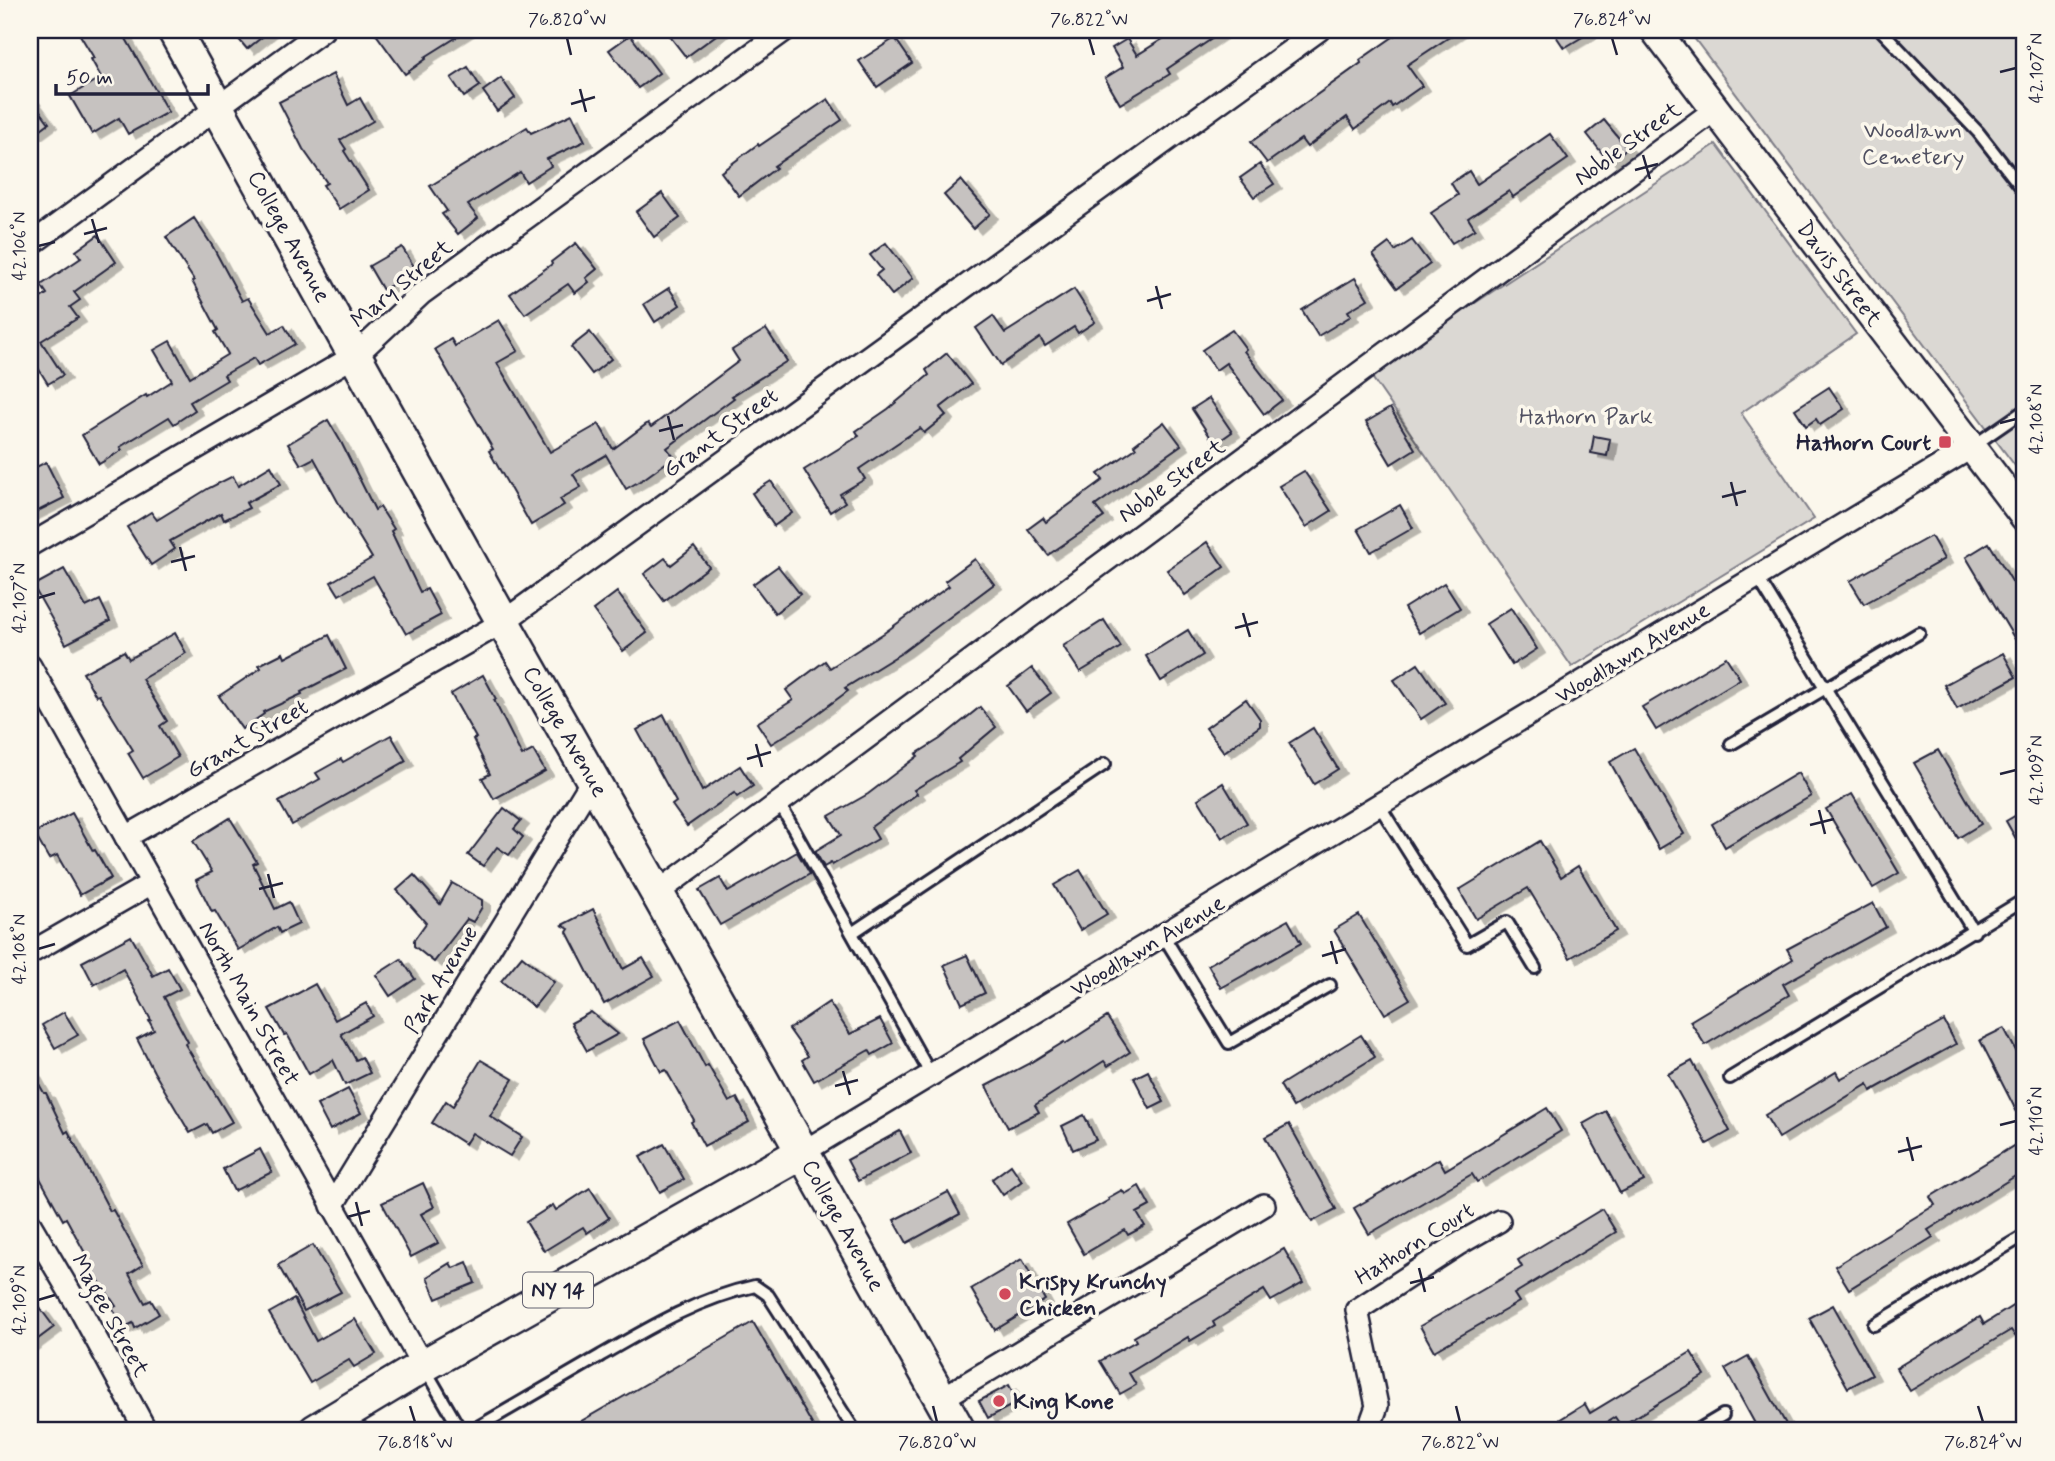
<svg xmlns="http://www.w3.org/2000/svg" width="2055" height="1461" viewBox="0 0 2055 1461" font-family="Mynerve,sans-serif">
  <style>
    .green { fill: #dbd8d3; stroke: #7e7d87; stroke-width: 2 }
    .building { fill: #c6c2c0; stroke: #22223b; stroke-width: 2; filter: url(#shadow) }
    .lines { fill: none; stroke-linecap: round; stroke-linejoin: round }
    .lane-casing { stroke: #22223b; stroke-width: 16 }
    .street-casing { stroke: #22223b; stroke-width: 26 }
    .secondary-casing { stroke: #22223b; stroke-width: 33 }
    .primary-casing { stroke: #22223b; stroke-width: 37 }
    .lane { stroke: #fbf7ec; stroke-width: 10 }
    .street { stroke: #fbf7ec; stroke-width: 21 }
    .secondary { stroke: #fbf7ec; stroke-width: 28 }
    .primary { stroke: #fbf7ec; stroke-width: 32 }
    .ticks { fill: none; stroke: #22223b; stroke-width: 2.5 }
    .poi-dot { fill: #d1495b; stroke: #fbf7ec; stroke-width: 2.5 }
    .labels { text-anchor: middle; stroke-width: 7; stroke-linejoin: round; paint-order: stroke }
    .shield { fill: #fbf7ec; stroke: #636270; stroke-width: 2 }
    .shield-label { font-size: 21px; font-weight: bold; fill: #22223b }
    .park-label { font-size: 23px; fill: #505061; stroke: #fbf7ec }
    .street-label { font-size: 23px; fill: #22223b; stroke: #fbf7ec }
    .poi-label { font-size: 23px; font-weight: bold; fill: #22223b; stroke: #fbf7ec; text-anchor: start }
    .neatline { fill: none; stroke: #22223b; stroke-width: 2.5 }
    .ticks-label { font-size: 18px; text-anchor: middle; fill: #22223b }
  </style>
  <defs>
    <filter id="shadow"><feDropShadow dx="8" dy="4.5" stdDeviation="0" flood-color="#0004"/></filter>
  </defs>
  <rect width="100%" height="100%" fill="#fbf7ec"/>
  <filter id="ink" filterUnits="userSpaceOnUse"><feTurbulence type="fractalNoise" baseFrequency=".0143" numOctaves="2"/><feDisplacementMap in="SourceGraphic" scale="14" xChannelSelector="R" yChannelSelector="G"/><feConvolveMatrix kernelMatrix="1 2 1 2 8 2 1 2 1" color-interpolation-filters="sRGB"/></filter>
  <g filter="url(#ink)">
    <!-- green -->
    <g class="green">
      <path d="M1688,30H2025V479Z"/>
      <path d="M1716,144L1856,334L1741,413L1814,519L1572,667L1369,373Z"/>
    </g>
    <!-- building -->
    <g class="building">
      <path d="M77,30H121L168,112L128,134L119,118L92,134L70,96L101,77L91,59L94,58Z"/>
      <path d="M231,30H271L247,49Z"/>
      <path d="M373,30H468L425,57L426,59L405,74Z"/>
      <path d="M665,30H723L686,57Z"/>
      <path d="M1177,30H1225L1167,69L1170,74L1120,104L1105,78L1123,67L1112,48L1127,39L1137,55Z"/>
      <path d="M1403,30H1460L1407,65L1422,86L1392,107L1390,103L1355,129L1347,117L1307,147L1301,139L1267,163L1251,142L1361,63L1360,60Z"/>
      <path d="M1552,30H1594L1564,48Z"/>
      <path d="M630,35L659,73L638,88L609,50Z"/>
      <path d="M895,38L912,63L877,87L859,61Z"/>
      <path d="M468,67L480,86L464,97L451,78Z"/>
      <path d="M333,74L348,105L360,98L373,121L340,140L346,149L344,151L369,190L339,209L323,185L327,183L303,149L279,102Z"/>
      <path d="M501,78L515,98L497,111L483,91Z"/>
      <path d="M30,97L49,123L30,137Z"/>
      <path d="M828,99L842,120L774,166L776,168L739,196L721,172L758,144L759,146Z"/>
      <path d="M572,114L585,141L547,159L551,166L526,182L520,172L468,205L478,218L458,234L442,214L447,211L430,186L527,127L531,133Z"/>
      <path d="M1604,120L1627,148L1609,162L1587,134Z"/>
      <path d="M1550,134L1568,159L1513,197L1509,191L1468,218L1475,229L1452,243L1431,213L1458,195L1451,183L1469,171L1477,184Z"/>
      <path d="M1260,164L1274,184L1254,197L1240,178Z"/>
      <path d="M961,180L990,214L973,229L944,195Z"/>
      <path d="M662,193L680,218L654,237L636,212Z"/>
      <path d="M194,218L213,247L242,301L248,298L270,333L284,325L295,344L258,365L254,358L224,375L227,380L190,402L195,410L174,424L169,417L120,447L122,450L99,464L82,435L146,395L147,397L172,381L154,350L170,341L190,377L228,354L215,332L218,330L192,281L194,280L166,237Z"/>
      <path d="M98,235L116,262L74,292L80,300L70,307L78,318L41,341L63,375L48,384L30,355V305L47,294L41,285L81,258L76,251Z"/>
      <path d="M1412,240L1430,264L1397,288L1373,255L1389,243L1395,251Z"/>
      <path d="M576,243L597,269L586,278L589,282L575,293L568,284L525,314L510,294L552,264L551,262Z"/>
      <path d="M886,243L913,278L892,295L876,275L882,270L870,255Z"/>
      <path d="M402,247L416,270L383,290L369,266Z"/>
      <path d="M1355,278L1368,299L1348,311L1351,316L1318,336L1302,310Z"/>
      <path d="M669,288L680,305L655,322L644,304Z"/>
      <path d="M1074,289L1095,322L1078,333L1074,327L1045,346L1040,338L1001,365L976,328L993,316L1005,333Z"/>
      <path d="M499,320L518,351L497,363L550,452L599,424L613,449L648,423L651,427L739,361L732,350L766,329L787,361L732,396L734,398L667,448L674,457L645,478L626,489L606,455L573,474L581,487L560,499L564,505L531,525L489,451L493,449L435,349L451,339L455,346Z"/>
      <path d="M1232,330L1246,349L1244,351L1282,400L1264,414L1226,363L1216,370L1202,350Z"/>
      <path d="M590,332L611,359L592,374L571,347Z"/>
      <path d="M947,353L971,384L940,408L946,415L924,433L920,428L859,469L865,479L840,494L845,502L830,512L804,470L859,436L856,431L888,409L929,375L926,370Z"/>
      <path d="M1829,387L1844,409L1820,425L1816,419L1806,426L1795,409Z"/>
      <path d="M1209,398L1232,432L1215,444L1192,409Z"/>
      <path d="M1390,408L1415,449L1391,464L1366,422Z"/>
      <path d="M328,420L341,442L375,510L380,507L394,529L391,531L420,592L427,589L441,615L406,634L373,576L339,595L331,582L372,558L338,502L314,458L301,465L288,444Z"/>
      <path d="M1164,422L1181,445L1095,506L1104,517L1048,555L1028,529L1043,518L1046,522L1103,480L1098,474L1136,448L1134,445Z"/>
      <path d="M1594,436L1610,439L1607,456L1591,453Z"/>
      <path d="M46,462L64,498L30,515V470Z"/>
      <path d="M271,466L281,484L246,503L249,508L224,520L221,513L170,541L175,549L151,565L127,527L151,512L157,520L209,488L233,476L238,486Z"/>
      <path d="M1304,471L1331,511L1306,527L1279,486Z"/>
      <path d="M771,481L792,513L774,526L752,493Z"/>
      <path d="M1400,505L1413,528L1371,552L1358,529Z"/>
      <path d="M1931,536L1944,559L1864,604L1850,581Z"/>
      <path d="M1207,542L1224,567L1185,595L1167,570Z"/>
      <path d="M1989,543L2025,603V656L1966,557Z"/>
      <path d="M694,547L709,567L664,601L644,574L665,558L671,565Z"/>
      <path d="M975,559L994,584L903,652L845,688L848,691L805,723L771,744L757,723L793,700L786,690L825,661L830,668L884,633L949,586L945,581Z"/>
      <path d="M778,566L800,594L775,613L753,584Z"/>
      <path d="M64,569L86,607L100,600L110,621L66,644L33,586Z"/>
      <path d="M1444,583L1460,608L1419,633L1404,608Z"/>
      <path d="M617,592L647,633L623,651L593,610Z"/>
      <path d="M1511,608L1537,649L1512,665L1486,624Z"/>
      <path d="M1104,620L1121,647L1080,672L1063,646Z"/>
      <path d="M1188,630L1203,655L1161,681L1146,656Z"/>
      <path d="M175,633L186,653L142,679L167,721L160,726L178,757L143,778L128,753L133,750L99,695L96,696L83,673L124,651L129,659Z"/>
      <path d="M329,635L346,669L301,692L302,694L263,712L264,714L242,729L219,696L261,668L259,665L283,653L285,658Z"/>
      <path d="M2003,653L2016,677L1957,709L1944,685Z"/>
      <path d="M1726,657L1740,679L1656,730L1642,707Z"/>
      <path d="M1418,664L1445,703L1421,719L1394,680Z"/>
      <path d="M1032,668L1051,693L1026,711L1008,686Z"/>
      <path d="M483,675L496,699L494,700L522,756L533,750L545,771L494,799L482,778L490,774L473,739L476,738L451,694Z"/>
      <path d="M1246,699L1260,719V726L1224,752L1206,728Z"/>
      <path d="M980,707L996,727L958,759L960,762L914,790L917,794L871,827L878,839L832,865L831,863L824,867L815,851L841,835L829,816L868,794L918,756L916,754L940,739Z"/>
      <path d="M664,715L702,791L740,766L753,786L737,797L734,793L687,826L672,805L676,802L637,730Z"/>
      <path d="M1313,728L1338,769L1314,784L1289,743Z"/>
      <path d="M391,735L406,761L292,825L279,802L320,779L316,773L341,759L343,762Z"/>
      <path d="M1634,748L1684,834L1659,849L1610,762Z"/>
      <path d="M1938,750L1981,824L1958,838L1914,763Z"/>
      <path d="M1798,773L1811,796L1725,847L1712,824Z"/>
      <path d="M1223,783L1247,823L1222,838L1198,799Z"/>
      <path d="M1852,794L1899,873L1873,888L1826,809Z"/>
      <path d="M504,808L521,821L514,829L523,837L509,855L497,847L483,866L468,855Z"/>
      <path d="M2025,810V855L2006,821Z"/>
      <path d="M72,813L93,851L95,850L111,878L80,895L57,855L49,859L34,833Z"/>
      <path d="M230,818L257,862L253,864L275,909L289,902L299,924L280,933L277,927L238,950L215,911L212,912L196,880L212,872L193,841Z"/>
      <path d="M1540,841L1561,877L1578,866L1616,931L1570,958L1528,888L1476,919L1459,890Z"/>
      <path d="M797,852L810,874L720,925L699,890L720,878L728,892Z"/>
      <path d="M1080,870L1107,914L1080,930L1054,885Z"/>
      <path d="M414,875L440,904L452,883L482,900V907L473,922L467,919L434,962L414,946V940L426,923L397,890Z"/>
      <path d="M1873,903L1886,927L1783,984L1789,995L1705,1045L1690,1021L1793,959L1787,949Z"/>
      <path d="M593,909L623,969L643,958L654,976L604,1004L567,932L569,929L562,925Z"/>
      <path d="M1359,915L1410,999L1385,1014L1334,930Z"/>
      <path d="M1288,920L1301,943L1221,988L1208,965Z"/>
      <path d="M131,936L153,976L168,968L180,989L164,997L188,1042L185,1044L232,1122L212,1133L207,1124L190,1133L154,1072L137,1039L154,1030L149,1021L151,1020L123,969L94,985L82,962Z"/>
      <path d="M967,955L985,993L962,1004L944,965Z"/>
      <path d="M522,956L554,982L534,1007L501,981Z"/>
      <path d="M401,959L415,979L390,996L376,975Z"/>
      <path d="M315,984L335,1020L366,1003L373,1016L341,1034L356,1060L362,1057L370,1073L345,1085L333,1060L309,1074L287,1034L284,1035L269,1009Z"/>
      <path d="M829,1002L850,1034L880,1019L893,1043L872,1055L869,1050L814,1081L802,1060L808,1056L789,1029Z"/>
      <path d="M64,1012L78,1035L55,1048L42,1025Z"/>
      <path d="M591,1012L618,1034L587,1051L571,1023Z"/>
      <path d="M1107,1017L1130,1052L1108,1066L1104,1061L1035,1105L1039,1112L1008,1128L986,1086L1030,1063L1064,1042L1065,1044Z"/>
      <path d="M680,1020L705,1067L708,1065L729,1102L737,1098L749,1122L704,1146L691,1122L694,1120L666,1070L661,1072L644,1039Z"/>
      <path d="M1944,1021L1956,1044L1871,1091L1868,1084L1779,1138L1765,1115L1836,1072L1840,1079Z"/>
      <path d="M2004,1028L2025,1068V1128L1980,1040Z"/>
      <path d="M1361,1035L1375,1057L1293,1107L1280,1085Z"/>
      <path d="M481,1060L513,1079L490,1116L522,1137L510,1156L472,1133L465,1144L432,1123L446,1101L453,1106Z"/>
      <path d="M1692,1061L1730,1131L1707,1144L1668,1074Z"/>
      <path d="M30,1068L44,1093H46L65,1133L68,1131L110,1211L113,1210L136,1252H135L143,1265L129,1274L145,1303L151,1300L159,1314L135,1328L133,1323L123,1328L112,1308L116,1306L89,1266L91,1264L66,1218L63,1220L30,1160Z"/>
      <path d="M1148,1071L1164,1102L1150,1109L1134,1078Z"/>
      <path d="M348,1089L361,1113L330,1130L317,1105Z"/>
      <path d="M1547,1108L1561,1131L1477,1182L1472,1174L1369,1234L1354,1208L1439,1159L1445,1170Z"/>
      <path d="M1606,1111L1644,1181L1620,1193L1583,1124Z"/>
      <path d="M1084,1115L1096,1140L1073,1150L1062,1126Z"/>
      <path d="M1289,1124L1336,1209L1312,1222L1265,1137Z"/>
      <path d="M900,1131L911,1153L858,1181L847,1160Z"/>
      <path d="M664,1144L684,1179L660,1192L640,1157Z"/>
      <path d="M2015,1145L2025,1162V1170L1928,1230L1933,1237L1849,1289L1835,1266L1935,1205L1930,1197Z"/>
      <path d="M260,1149L272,1172L234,1191L223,1169Z"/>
      <path d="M1011,1165L1022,1181L1003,1195L992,1179Z"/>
      <path d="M423,1183L434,1207L421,1214L438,1243L411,1257L382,1203Z"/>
      <path d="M1139,1186L1150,1206L1137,1213L1145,1226L1128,1235L1125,1230L1084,1254L1067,1224L1109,1200L1108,1198L1122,1190L1125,1194Z"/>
      <path d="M590,1188L609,1218L587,1233L583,1227L544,1251L526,1222L553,1205L556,1210Z"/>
      <path d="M948,1192L960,1214L907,1243L894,1220Z"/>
      <path d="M1602,1209L1616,1232L1514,1294L1519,1302L1434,1351L1420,1326L1522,1267L1518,1260Z"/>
      <path d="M313,1245L341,1292L304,1311L278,1265Z"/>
      <path d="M1284,1249L1303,1283L1271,1301L1264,1290L1213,1322L1215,1326L1190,1341L1188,1337L1129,1373L1136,1385L1120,1394L1100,1361L1136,1341L1134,1337Z"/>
      <path d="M1022,1259L1045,1300L995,1330L971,1289Z"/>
      <path d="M467,1262L475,1283L436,1299L427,1277L450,1263L453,1268Z"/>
      <path d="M2025,1298V1330L2015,1336L2011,1330L1910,1391L1896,1368L1980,1317L1984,1324Z"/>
      <path d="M294,1299L316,1341L355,1319L376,1354L354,1367L349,1360L310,1383L269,1313Z"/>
      <path d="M1833,1305L1872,1375L1848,1388L1809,1318Z"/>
      <path d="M40,1308L54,1327L30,1345V1316Z"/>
      <path d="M753,1322L816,1431H564Z"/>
      <path d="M1691,1352L1705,1375L1621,1426L1615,1417L1593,1431H1541L1585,1404L1590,1413Z"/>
      <path d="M1748,1356L1787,1426L1778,1431H1759L1725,1369Z"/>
      <path d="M1009,1385L1018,1402L988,1418L979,1401Z"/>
    </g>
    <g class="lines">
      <defs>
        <g id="lane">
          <path d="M1881,30L1978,132L2025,192"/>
          <path d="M2024,30H2025"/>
          <path d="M1973,446L2025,410"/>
          <path d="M1757,576L1974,932"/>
          <path d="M1731,744L1919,633"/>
          <path d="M779,803L931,1075"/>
          <path d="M1379,805L1467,945L1507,922L1535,968"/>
          <path d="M852,933L1105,764"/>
          <path d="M1163,935L1229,1043L1330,985"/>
          <path d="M1730,1078L2025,899"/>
          <path d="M1874,1325L2025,1235"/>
          <path d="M425,1369L461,1431"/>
          <path d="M471,1431C514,1406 557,1381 600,1356C650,1327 699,1298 755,1286L768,1295L855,1431"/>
          <path d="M1696,1431L1723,1415"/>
        </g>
        <g id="street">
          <path d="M30,245L323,30"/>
          <path d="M30,545L356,355L421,294L785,30"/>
          <path d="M30,666L423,1366"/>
          <path d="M126,837L503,622L1319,30"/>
          <path d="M657,893L1716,109"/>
          <path d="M30,953L152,883"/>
          <path d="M803,1152L1972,447"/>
          <path d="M332,1206L593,779"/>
          <path d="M30,1224L81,1311L146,1431"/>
          <path d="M941,1399L1264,1205"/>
          <path d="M1368,1431L1377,1406L1357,1310L1457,1245L1499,1221"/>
        </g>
        <path id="secondary" d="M1655,30L2025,517"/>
        <g id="primary">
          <path d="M174,30L503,622L657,893L959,1431"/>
          <path d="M315,1431L423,1366L803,1152"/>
        </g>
      </defs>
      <!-- lane casing -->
      <use href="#lane" class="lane-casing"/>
      <!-- street casing -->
      <use href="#street" class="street-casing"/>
      <!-- secondary casing -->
      <use href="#secondary" class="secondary-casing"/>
      <!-- primary casing -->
      <use href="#primary" class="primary-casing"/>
      <!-- lane -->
      <use href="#lane" class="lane"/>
      <!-- street -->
      <use href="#street" class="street"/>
      <!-- secondary -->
      <use href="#secondary" class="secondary"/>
      <!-- primary -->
      <use href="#primary" class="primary"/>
    </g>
  </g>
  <!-- ticks -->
  <path class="ticks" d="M567,38L571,55M1089,38L1094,55M1612,38L1617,55M2000,72L2016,68M580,89L586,112M571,104L595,97M1643,155L1650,179M1635,170L1658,164M92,219L99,243M84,234L107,228M38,246L55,242M1156,286L1162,309M1147,301L1171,294M668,416L674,440M2000,423L2016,419M659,431L683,425M1731,482L1737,506M1722,497L1746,491M180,547L186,571M171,562L195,556M38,598L55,593M1243,613L1250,637M1235,628L1258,622M756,744L762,767M747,759L771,752M2000,774L2016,770M1819,810L1825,834M1810,825L1834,819M268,874L274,898M259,889L283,883M1331,941L1337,964M38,949L55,944M1322,956L1346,949M843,1071L850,1095M835,1086L858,1080M2000,1125L2016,1121M1907,1137L1913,1161M1898,1152L1922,1146M356,1202L362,1226M347,1217L370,1211M1419,1268L1425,1292M1410,1283L1434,1277M38,1300L55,1295M410,1406L415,1422M933,1406L937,1422M1456,1406L1460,1422M1978,1406L1983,1422"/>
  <!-- markers -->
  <g class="poi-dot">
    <rect x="1938" y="435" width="14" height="14" rx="3.5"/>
    <circle cx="1005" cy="1294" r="7"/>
    <circle cx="999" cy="1401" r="7"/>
  </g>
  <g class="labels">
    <!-- shield labels -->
    <rect class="shield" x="523" y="1272.5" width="70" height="35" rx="5"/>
    <g class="shield-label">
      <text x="558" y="1297">NY 14</text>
    </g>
    <!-- park labels -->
    <g class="park-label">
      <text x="1913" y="138">Woodlawn<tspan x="1913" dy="26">Cemetery</tspan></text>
      <text x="1586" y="424">Hathorn Park</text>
    </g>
    <!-- street labels -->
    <g class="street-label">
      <text transform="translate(1627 143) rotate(-36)" y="8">Noble Street</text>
      <text transform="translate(290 236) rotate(61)" y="8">College Avenue</text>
      <text transform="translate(1840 273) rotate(53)" y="8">Davis Street</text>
      <text transform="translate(401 283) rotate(-40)" y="8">Mary Street</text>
      <text transform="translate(720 432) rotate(-36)" y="8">Grant Street</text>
      <text transform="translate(1171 480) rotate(-36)" y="8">Noble Street</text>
      <text transform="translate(1632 652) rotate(-31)" y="8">Woodlawn Avenue</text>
      <text transform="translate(566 731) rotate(60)" y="8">College Avenue</text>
      <text transform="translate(247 738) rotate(-30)" y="8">Grant Street</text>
      <text transform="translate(1147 945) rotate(-31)" y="8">Woodlawn Avenue</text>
      <text transform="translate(440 979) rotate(-59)" y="8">Park Avenue</text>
      <text transform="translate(250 1003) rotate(61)" y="8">North Main Street</text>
      <text transform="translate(844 1225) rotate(61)" y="8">College Avenue</text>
      <text transform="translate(1414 1243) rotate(-32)" y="8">Hathorn Court</text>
      <text transform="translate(111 1315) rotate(61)" y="8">Magee Street</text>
    </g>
    <!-- poi labels -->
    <g class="poi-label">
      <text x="1931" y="450" text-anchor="end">Hathorn Court</text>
      <text x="1019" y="1289">Krispy Krunchy<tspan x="1019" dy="26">Chicken</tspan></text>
      <text x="1013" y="1409">King Kone</text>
    </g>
  </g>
  <!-- margin -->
  <rect width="2055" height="1461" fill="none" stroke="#fbf7ec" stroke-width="77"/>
  <!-- scale -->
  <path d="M56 84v10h152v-10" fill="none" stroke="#22223b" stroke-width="3.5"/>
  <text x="66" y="84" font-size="21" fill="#22223b" stroke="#fbf7ec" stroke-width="5" paint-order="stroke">50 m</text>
  <rect x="38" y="38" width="1978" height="1384" class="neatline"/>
  <g class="ticks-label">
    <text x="567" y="25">76.820°W</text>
    <text x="1089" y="25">76.822°W</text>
    <text x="1612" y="25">76.824°W</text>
    <text transform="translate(2036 68) rotate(-90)" y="6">42.107°N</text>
    <text transform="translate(19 246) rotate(-90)" y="6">42.106°N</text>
    <text transform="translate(2036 419) rotate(-90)" y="6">42.108°N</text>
    <text transform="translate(19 598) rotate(-90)" y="6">42.107°N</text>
    <text transform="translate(2036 770) rotate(-90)" y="6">42.109°N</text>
    <text transform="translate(19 949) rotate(-90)" y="6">42.108°N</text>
    <text transform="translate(2036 1121) rotate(-90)" y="6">42.110°N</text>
    <text transform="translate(19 1300) rotate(-90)" y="6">42.109°N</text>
    <text x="415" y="1448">76.818°W</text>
    <text x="937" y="1448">76.820°W</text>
    <text x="1460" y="1448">76.822°W</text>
    <text x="1983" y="1448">76.824°W</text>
  </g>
</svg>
